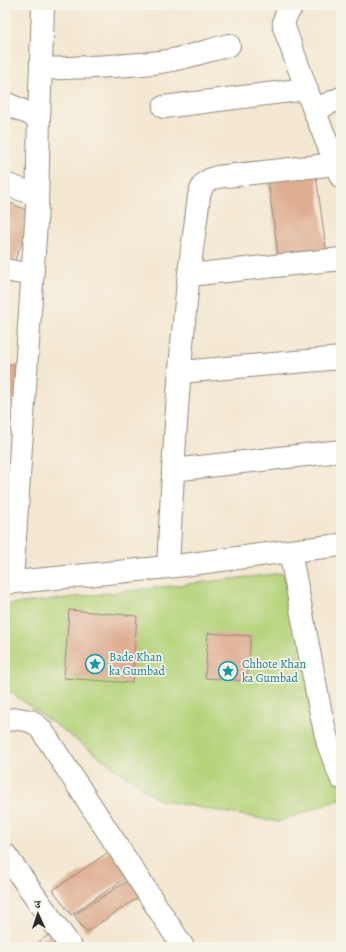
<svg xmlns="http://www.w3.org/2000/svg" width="346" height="952" viewBox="0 0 346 952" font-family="Alegreya,'Noto Serif Devanagari',serif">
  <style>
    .green { fill: #b5d37a; stroke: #707f52 }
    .building { fill: #dead92 }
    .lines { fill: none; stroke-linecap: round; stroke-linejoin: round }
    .minor-casing { stroke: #90897e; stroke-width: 24 }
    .minor { stroke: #fff; stroke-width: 22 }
    .labels { text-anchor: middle; stroke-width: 3.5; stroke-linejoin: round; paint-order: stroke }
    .culture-label { font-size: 12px; fill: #0d838f; stroke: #f7f3e8; text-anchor: start }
  </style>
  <rect width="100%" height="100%" fill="#f7f3e8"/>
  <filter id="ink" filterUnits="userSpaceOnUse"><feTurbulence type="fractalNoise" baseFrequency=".025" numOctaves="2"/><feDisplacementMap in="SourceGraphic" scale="8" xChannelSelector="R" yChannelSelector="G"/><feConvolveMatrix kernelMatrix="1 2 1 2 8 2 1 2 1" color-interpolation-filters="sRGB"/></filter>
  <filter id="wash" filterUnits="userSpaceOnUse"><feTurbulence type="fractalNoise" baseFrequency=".012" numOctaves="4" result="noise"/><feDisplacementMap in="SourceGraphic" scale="16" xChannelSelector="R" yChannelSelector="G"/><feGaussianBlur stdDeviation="0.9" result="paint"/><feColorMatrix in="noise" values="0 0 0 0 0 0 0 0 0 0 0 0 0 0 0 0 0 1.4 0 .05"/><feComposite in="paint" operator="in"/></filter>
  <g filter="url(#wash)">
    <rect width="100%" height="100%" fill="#f4e7d1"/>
    <!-- green -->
    <path class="green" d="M283,573L341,774V799L278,822L159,800L6,689L5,605Z"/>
    <g id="blocks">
      <!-- building -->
      <g class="building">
        <path d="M316,175L327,256L279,262L268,181Z"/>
        <path d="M5,201L34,213L11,269L5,266Z"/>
        <rect x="5" y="365" width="17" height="36"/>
        <path d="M69,610L137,616L132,683L64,678Z"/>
        <path d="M208,633L251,636L247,681L205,678Z"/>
        <path d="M113,849L130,875L71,915L53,890Z"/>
        <path d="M5,860L16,874L5,883Z"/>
        <path d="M130,879L141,896L86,932L74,915Z"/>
        <path d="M53,932L63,947H32Z"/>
      </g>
    </g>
  </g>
  <g filter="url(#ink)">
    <use href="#blocks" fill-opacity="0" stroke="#90897e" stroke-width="1"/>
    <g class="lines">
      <defs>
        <g id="minor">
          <path d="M293,5C287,13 283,18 284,27L314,110"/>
          <path d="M41,69C81,67 121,67 160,62C183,59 206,51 229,45"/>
          <path d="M5,103L39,118L37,207L12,582"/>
          <path d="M164,107L306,89"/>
          <path d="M39,118L43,8"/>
          <path d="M341,177L314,110L341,98"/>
          <path d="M5,184L37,195"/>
          <path d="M5,270L32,275"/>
          <path d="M189,275L341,259"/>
          <path d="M180,372L341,358"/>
          <path d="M173,470L341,451"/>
          <path d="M290,551L320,709L328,744L341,778"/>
          <path d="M168,567C173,469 178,371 189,274C192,248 196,222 199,196C203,183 204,181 217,177L336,164L341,167"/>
          <path d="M5,583L168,567L290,551L341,545"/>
          <path d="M5,720L19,719L31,721L41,729L183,947"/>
          <path d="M5,854L71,947"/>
        </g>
      </defs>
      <!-- minor casing -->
      <use href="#minor" class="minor-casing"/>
      <!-- minor -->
      <use href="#minor" class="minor"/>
    </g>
  </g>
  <!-- icons -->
  <defs>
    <symbol id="sight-ring" viewBox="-11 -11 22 22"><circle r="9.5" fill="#f7f3e8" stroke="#0f9aa8" stroke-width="1.5"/><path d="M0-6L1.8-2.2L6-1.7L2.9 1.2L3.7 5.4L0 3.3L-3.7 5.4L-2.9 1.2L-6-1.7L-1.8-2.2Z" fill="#0f9aa8"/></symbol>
  </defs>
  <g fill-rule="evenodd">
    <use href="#sight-ring" x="84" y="653" width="22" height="22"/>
    <use href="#sight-ring" x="217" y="660" width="22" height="22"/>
  </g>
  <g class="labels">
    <!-- culture labels -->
    <g class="culture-label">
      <text x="109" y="661">Bade Khan<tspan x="109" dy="14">ka Gumbad</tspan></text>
      <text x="242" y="668">Chhote Khan<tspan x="242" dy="14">ka Gumbad</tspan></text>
    </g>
  </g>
  <!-- margin -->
  <rect width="346" height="952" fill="none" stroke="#f7f3e8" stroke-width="20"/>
  <!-- north arrow -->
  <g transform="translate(38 914) rotate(357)" stroke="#f7f3e8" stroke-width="3" paint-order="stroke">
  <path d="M0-3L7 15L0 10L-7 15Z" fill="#2b2b2b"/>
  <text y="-6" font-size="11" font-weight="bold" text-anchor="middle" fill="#2b2b2b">उ</text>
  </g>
</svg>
